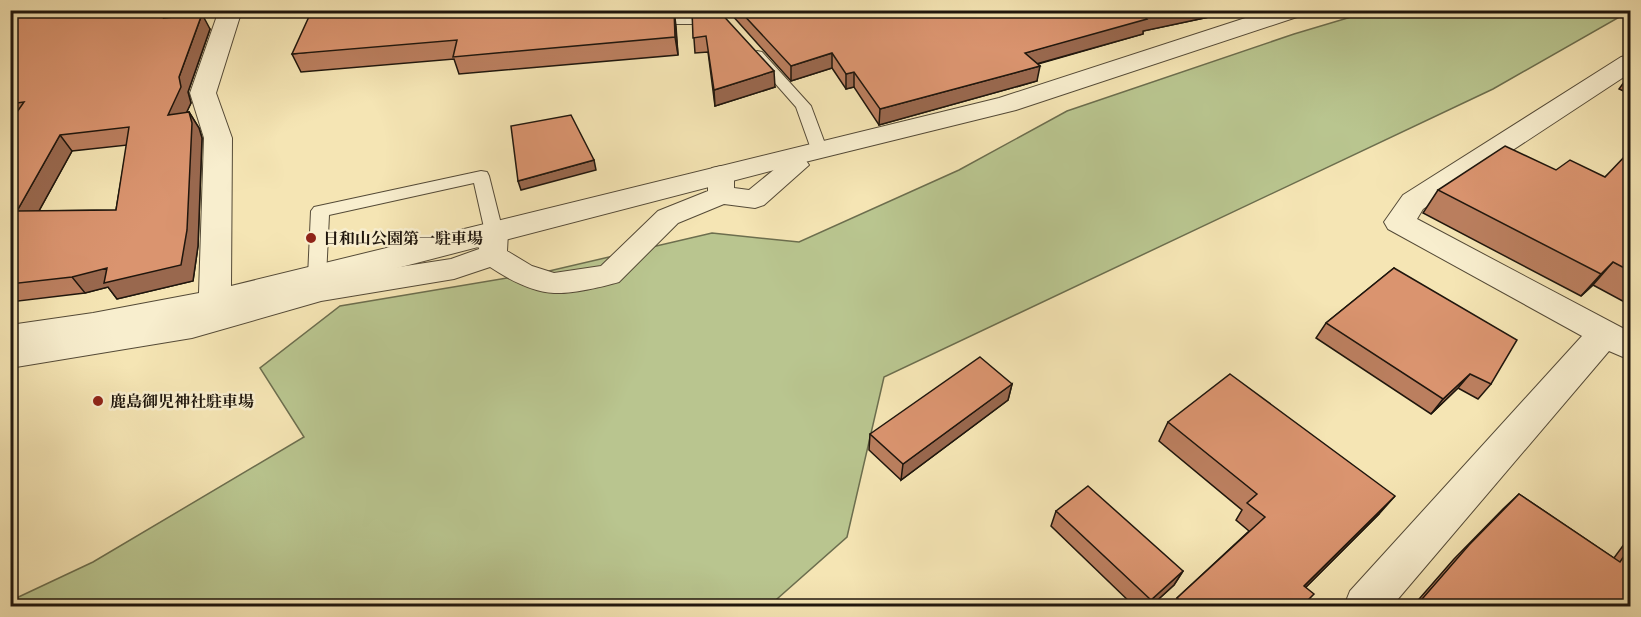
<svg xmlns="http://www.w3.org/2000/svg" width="1641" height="617" viewBox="0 0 1641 617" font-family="'Libre Caslon Text','Noto Serif JP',serif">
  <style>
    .green { fill: #b9c58f; stroke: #6c6e4e; stroke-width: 1.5 }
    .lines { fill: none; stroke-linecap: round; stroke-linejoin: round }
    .service-casing { stroke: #544a37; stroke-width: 2 }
    .pedestrian-casing { stroke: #544a37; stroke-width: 2 }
    .minor-casing { stroke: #544a37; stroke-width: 2 }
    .service { fill: #f8eece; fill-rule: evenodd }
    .pedestrian { fill: #f8eece; fill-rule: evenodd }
    .minor { fill: #f8eece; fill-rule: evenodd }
    .wall { fill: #bb7f5f; stroke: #1f160d; stroke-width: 1.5; fill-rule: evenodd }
    .shaded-wall { fill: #99684e; stroke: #1f160d; stroke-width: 1.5 }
    .building { fill: #da946f; stroke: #1f160d; stroke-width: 1.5; fill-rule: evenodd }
    .poi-dot { fill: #8f2418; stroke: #f8eece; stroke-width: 2 }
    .labels { text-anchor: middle; stroke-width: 5; stroke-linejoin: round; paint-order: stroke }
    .poi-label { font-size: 16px; font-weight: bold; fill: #1f160d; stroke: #f8eece; text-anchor: start }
  </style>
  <rect width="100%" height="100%" fill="#f5e5b4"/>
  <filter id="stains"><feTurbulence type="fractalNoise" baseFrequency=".00333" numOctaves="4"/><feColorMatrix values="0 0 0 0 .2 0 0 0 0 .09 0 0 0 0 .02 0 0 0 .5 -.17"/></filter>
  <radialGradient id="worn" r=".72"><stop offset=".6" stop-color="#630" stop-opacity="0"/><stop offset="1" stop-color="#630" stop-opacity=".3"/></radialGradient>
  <!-- green -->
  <path class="green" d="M1371,11H1630L1493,89L884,377L847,537L769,606H11L10,601L93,562L304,437L260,368L340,306L549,271L712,233L799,242L959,170L1067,111L1294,34Z"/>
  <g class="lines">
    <defs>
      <g id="service">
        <path d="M609,10H636L661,16H719L726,20L719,24H661L610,13Z"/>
        <path d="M757,51L762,52L811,106L827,149L825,153L819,154L811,149L796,107L750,55Z"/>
        <path d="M481,171L487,172L489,176L503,232L500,236H488L485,232L474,183L329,215L326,277L324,282L317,284L310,282L308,277L311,211L314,207Z"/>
      </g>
      <path id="pedestrian" d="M796,157L805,159L809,165L764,205L755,208L724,204L678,223L619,282C602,287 572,294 554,293C532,292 508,279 490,267L454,279L321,301L192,338L10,368V344L183,317C193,304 199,298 216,303L218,308L321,279L451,259L479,249L480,232L484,225L494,223L504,225L508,232L507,251L532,266L554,273L601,266L658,211L708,191V174L712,168L721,166L730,168L734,174V188L749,190L787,159Z"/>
      <g id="minor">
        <path d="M219,10H242L216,93L232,138L231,286L999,98L1270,10H1306L1303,15L1016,110L805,162L251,306L93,339L10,351V325L93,313L199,293L204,138L190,93Z"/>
        <path d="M1630,55V73L1423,209L1417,219L1630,332V360L1609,351L1392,606H1344L1350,591L1582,336L1388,229L1384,222L1403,195L1621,57Z"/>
      </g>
    </defs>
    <!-- service casing -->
    <use href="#service" class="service-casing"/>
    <!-- pedestrian casing -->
    <use href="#pedestrian" class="pedestrian-casing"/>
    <!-- minor casing -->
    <use href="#minor" class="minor-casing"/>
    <!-- service -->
    <use href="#service" class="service"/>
    <!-- pedestrian -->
    <use href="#pedestrian" class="pedestrian"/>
    <!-- minor -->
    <use href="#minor" class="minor"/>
  </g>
  <!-- wall -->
  <g class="wall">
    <path d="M10,10H191L187,16L210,29L188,92L191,103L186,113L189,112L199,128L202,138L198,246L193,281L117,299L108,287L85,293L10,302V122L11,121H10ZM127,145L116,210L39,211L72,151Z"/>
    <path d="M674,10L678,55L459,74L454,59L301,72L292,54Z"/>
    <path d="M692,10H1242L1143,31V34L1038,64L1037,81L879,125L854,87L846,89L832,68L791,81L731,14H722L775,87L715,106L708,52L695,53Z"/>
    <path d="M1630,74V94L1619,89Z"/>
    <path d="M1630,156V305L1593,285L1581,296L1423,213L1438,190L1556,170L1605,177Z"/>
    <path d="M1394,268L1491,384L1478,399L1458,388L1431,414L1316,338L1326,323Z"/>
    <path d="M1012,384L1008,400L901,480L869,450L870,434Z"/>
    <path d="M1168,422L1379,514L1306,587L1303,606H1172L1177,598L1249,531L1236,520L1242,510L1159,441Z"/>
    <path d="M1519,494L1614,558L1630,536V606H1413L1454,559L1503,509Z"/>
    <path d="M1056,511L1183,571L1174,585L1151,606H1134L1051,526Z"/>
  </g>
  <!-- shaded-wall -->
  <g class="shaded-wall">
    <path d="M170,10H191L172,33L164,18Z"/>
    <path d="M674,10L676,26L678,55L675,37Z"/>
    <path d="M1178,10H1242L1143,31V34L1022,68L1025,53L1145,17Z"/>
    <path d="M202,14L210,29L188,92L191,103L178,131L168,115L179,77Z"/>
    <path d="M832,53V68L791,81V66Z"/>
    <path d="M1040,66L1037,81L879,125L880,109Z"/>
    <path d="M774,71L775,87L715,106L714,90Z"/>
    <path d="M854,72V87L846,89V74Z"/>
    <path d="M189,112L199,128L202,138L198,246L193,281L117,299L108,287L85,293L72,277Z"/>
    <path d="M60,135L72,151L30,227L17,211Z"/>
    <path d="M594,160L596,170L521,190L518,181Z"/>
    <path d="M1613,262L1593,285L1581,296L1601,274Z"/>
    <path d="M1470,374L1458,388L1431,414L1443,399Z"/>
    <path d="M1012,384L1008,400L901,480L903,464Z"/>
    <path d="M1395,496L1379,514L1290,603L1304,586Z"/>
    <path d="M1183,571L1174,585L1151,606H1147L1151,600Z"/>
  </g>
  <!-- building -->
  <g class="building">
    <path d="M10,10H170L164,18L202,14L179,77L181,87L168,115L189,112L192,123L187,230L181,265L104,283L107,268L72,277L10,284V122L24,102L10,104ZM129,127L116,210L17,211L60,135Z"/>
    <path d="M312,10H674L675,37L453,57L457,40L292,54Z"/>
    <path d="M692,10H718L774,71L714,90L706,36L693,38Z"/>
    <path d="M739,10H1178L1145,17L1147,19L1025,53L1040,66L880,109L854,72L846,74L832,53L791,66Z"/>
    <path d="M571,115L594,160L518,181L511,126Z"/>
    <path d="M1505,146L1556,170L1570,160L1605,177L1627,154L1630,156V271L1613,262L1601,274L1438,190Z"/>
    <path d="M1394,268L1517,340L1491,384L1470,374L1443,399L1326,323Z"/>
    <path d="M980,357L1012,384L903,464L870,434Z"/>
    <path d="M1230,374L1395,496L1304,586L1314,594L1302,606H1186L1177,598L1265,517L1247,503L1257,494L1168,422Z"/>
    <path d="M1088,486L1183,571L1151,600L1056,511Z"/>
    <path d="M1519,494L1620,562L1630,547V606H1416L1469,545Z"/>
    <path d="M873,601L877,606H866Z"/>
    <path d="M941,603L944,606H937Z"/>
  </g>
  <!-- markers -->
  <g class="poi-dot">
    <circle cx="311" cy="238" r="6"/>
    <circle cx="98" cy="401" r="6"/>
  </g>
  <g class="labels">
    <!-- poi labels -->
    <g class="poi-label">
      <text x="323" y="244">日和山公園第一駐車場</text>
      <text x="110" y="407">鹿島御児神社駐車場</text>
    </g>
  </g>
  <!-- margin -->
  <rect width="1641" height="617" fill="none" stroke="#f5e5b4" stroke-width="36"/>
  <rect x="12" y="12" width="1617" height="593" fill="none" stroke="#1f160d" stroke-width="3"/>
  <rect x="18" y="18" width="1605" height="581" fill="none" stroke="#1f160d" stroke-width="1.5"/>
  <rect width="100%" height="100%" filter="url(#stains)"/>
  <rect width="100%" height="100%" fill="url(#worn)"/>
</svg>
